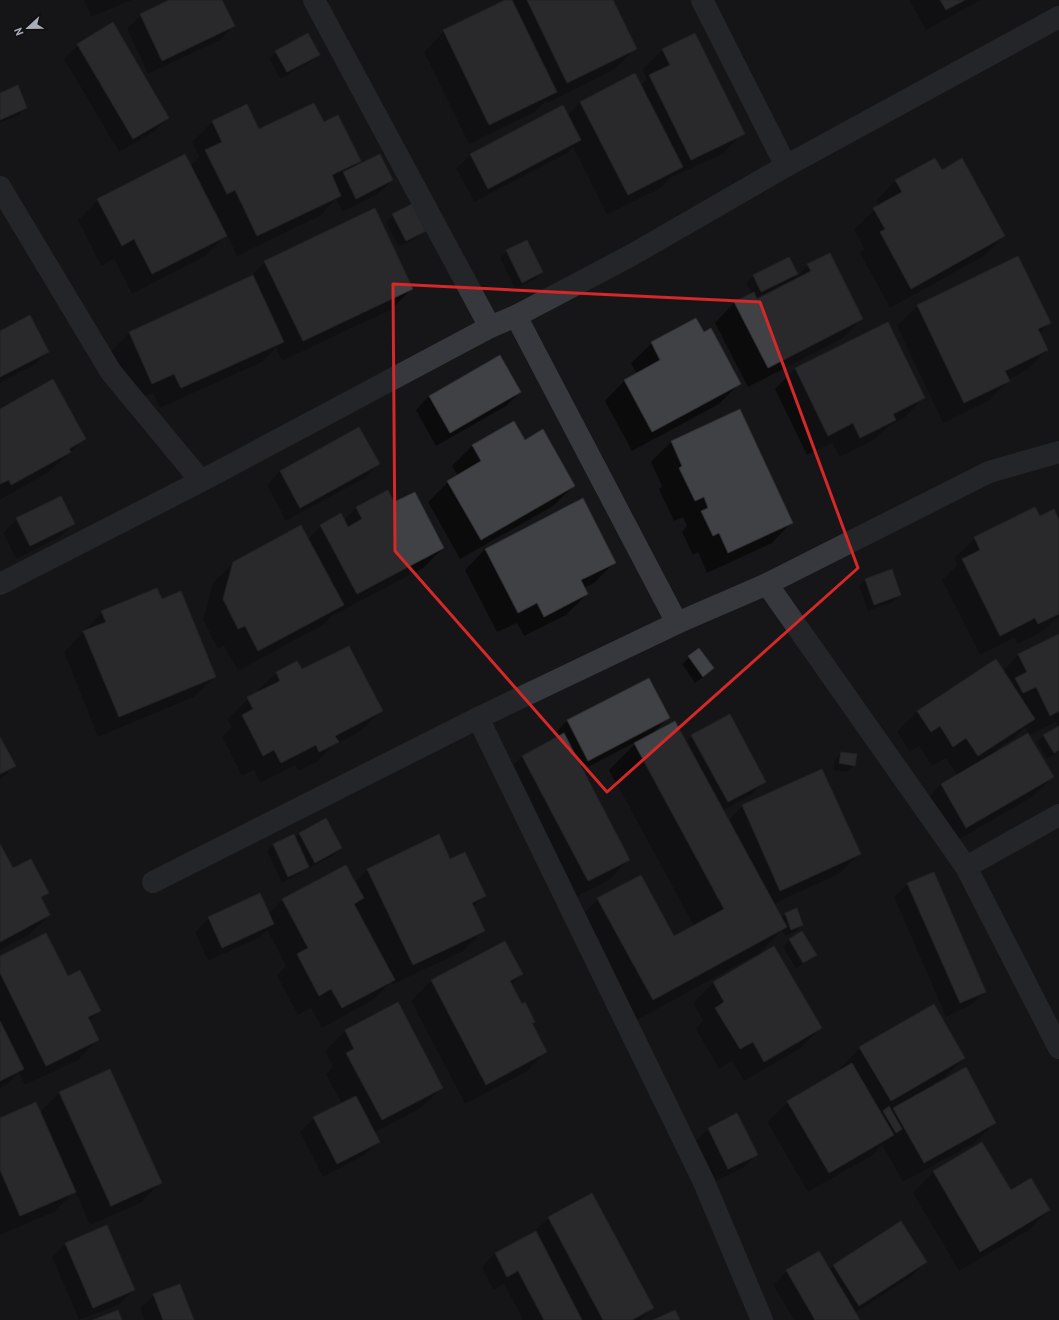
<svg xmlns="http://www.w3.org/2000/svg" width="1059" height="1320" viewBox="0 0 1059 1320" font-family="'PT Sans',sans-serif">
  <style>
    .shadow { fill: #0007; fill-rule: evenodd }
    .building { fill: #404145; stroke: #303034 }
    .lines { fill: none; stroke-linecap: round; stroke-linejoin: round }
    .minor { stroke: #37383d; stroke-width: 22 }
    .marked { fill: none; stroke: #d62828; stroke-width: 3; stroke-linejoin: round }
  </style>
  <rect width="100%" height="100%" fill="#161618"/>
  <!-- shadow -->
  <g class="shadow">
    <path d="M84,0H132L91,17Z"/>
    <path d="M171,0H221L234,26L220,40L148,74L127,29L141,15Z"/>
    <path d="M508,0H611L635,49L615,69L547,103L546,101L535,112L469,144L424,52L444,31Z"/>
    <path d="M909,0H981L926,30Z"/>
    <path d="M695,34L743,133L723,154L670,178L662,187L607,215L573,147L566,154L474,202L456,168L470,155L562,106L567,116L580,102L635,75L640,86L647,79L642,70L662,50Z"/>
    <path d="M78,45L168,118L154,132L119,152L64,59Z"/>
    <path d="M276,52L319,54L312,61L280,79L269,58Z"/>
    <path d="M0,94L26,108L19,115L0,123Z"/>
    <path d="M246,105L258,130L359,161L352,168L392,180L378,194L342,212L336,199L320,216L237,256L227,235L205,256L132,294L114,259L101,266L78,220L98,200L190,166L199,157L192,142L212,122ZM215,210L222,224L220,225L213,211Z"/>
    <path d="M941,171L1004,236L984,256L890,308L860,253L864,249L854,229L879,206L876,201L896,180Z"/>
    <path d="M393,215L424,231L418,237L399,247L386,222Z"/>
    <path d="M507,251L542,272L535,279L515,289L500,258Z"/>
    <path d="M1018,257L1050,323L1039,334L1047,350L1027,370L1008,380V381L988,401L943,423L897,326L917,306Z"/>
    <path d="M789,258L798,276L808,265L862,319L842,339L748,387L715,323L735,302L752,294L746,283L753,276ZM788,282L789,283L757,300L756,298Z"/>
    <path d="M265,262L412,288L392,309L282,361L276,348L262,362L160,408L153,393L132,403L109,353L129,333L249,278Z"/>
    <path d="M696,319L703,333L739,384L719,404L632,451L605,401L625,380L637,374L631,363L652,343Z"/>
    <path d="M888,324L924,398L904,418L889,426L874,440L839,457L832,443L807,455L775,389L795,369Z"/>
    <path d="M0,332L48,352L34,365L0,383Z"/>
    <path d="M520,392L506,406L436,446L416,410L429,396Z"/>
    <path d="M0,410L85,439L49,472L0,500Z"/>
    <path d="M513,422L524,441L574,486L553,506L460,559L428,502L448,482L458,476L452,466L472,446Z"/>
    <path d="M671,442L792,522L772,543L707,573L698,552L693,555L682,532L687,526L683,517L674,521L659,489L662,486L651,462Z"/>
    <path d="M378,464L365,478L286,521L267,485L280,471Z"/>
    <path d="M387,491L394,504L443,548L423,568L336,614V613L323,625L238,671L224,646L218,649L203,620L213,583L234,562L308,539L321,526L343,521L356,508Z"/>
    <path d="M1039,518L1059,522V616L1043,631L1018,644L1014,638L980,655L942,580L957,565L954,558L975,538Z"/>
    <path d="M17,519L74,524L60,537L16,559L3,533Z"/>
    <path d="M485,549L615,562L594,583L584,588L587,594L566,615L524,636L517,623L497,632L465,570Z"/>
    <path d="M866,580L900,595L893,602L868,611L859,586Z"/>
    <path d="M161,601L215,677L194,697L98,737L64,652L102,612Z"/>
    <path d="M1059,635V751L1047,759L1037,742L1044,735L1058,727L1056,722L1028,736L1053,777L1032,797L946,847L921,805L941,784L957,775L946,758L932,766L919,746L910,752L897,732L917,711L1003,671L1018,655ZM1025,727L1028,733L998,751L997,749L1013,739Z"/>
    <path d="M699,649L706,675L695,683L682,664Z"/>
    <path d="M297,662L302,671L382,711L361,731L333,746L317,762L298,771L295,765L260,783L254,770L242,776L222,737L232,727L227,719L276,673Z"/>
    <path d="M668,718L653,733L685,742L692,736L764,781L751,795L722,811L728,821L742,806L822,770L859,854L839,874L773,904L781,918L785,914L796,909L802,925L796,931L785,936L782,930L760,953L626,1026L572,925L598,899L673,938L694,926L609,770L638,741L582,770L629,859L609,880L568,901L502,777L522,756L556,739L554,734L567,721Z"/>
    <path d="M0,739L14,766L0,780Z"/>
    <path d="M841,753L854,765L847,772L833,770L835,760Z"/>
    <path d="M300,833L341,848L334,855L308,869L307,867L301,873L282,883L267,851L273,845L295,838Z"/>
    <path d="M0,846L13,870L48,892L41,899L49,915L29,935L0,950Z"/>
    <path d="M450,860L485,896L473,907L483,931L463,951L392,985L391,982L373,1000L322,1028L311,1008L298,1015L277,976L286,966L267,930L259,938L208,961L195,932L209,918L268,914L282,900L345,866L354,883L367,870Z"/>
    <path d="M908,884L985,992L971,1005L946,1017L894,897Z"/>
    <path d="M802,932L815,954L796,969L783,947L789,940Z"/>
    <path d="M505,943L522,974L511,985L521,1005L534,1022L531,1024L546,1052L526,1072L465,1104L411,1001L431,981Z"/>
    <path d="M774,947L821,1027L801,1048L744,1081L732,1061L719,1069L696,1029L703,1021L693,1003L713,983Z"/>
    <path d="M0,957L67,977L99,1011L89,1021L98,1039L78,1060L25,1085L19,1073L9,1083L0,1088Z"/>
    <path d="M397,1004L442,1088L421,1108L374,1133L378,1142L365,1155L323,1177L300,1132L314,1118L342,1104L326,1074L333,1067L325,1051L345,1031Z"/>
    <path d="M860,1048L964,1058L944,1078L933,1084L995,1123L975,1143L903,1182L882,1145L873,1155L808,1192L767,1122L788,1102L841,1071L840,1068Z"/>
    <path d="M109,1070L161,1182L141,1203L90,1225L75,1191L54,1212L0,1235V1119L40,1112L59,1093Z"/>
    <path d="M737,1114L757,1154L743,1168L714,1182L694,1143L708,1129Z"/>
    <path d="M982,1143L1011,1192L1049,1209L1029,1230L959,1271L913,1193L933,1172Z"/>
    <path d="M592,1195L652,1308L640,1320H523L504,1284L493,1290L482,1267L495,1253L532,1234L548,1218Z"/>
    <path d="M66,1243L134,1290L120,1304L79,1320L52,1257Z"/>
    <path d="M926,1262L912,1276L855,1313L859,1320H794L773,1285L787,1271L829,1270L834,1266Z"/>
    <path d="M154,1295L193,1320H144L140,1308Z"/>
  </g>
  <!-- building -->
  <g class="building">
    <path d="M169,0H222L235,26L162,61L140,14Z"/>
    <path d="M505,0H512L557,92L489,125L443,30Z"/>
    <path d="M527,0H613L637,49L567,83Z"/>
    <path d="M940,0H965L946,10Z"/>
    <path d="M113,22L169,118L133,139L77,44Z"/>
    <path d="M308,33L320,55L287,72L275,51Z"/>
    <path d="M695,33L745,134L691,160L649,75L670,65L662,49Z"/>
    <path d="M635,73L683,167L628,195L580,102Z"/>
    <path d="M18,85L27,108L0,120V93Z"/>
    <path d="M314,103L324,122L338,115L361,161L332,175L341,196L257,236L235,190L227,194L205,150L222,142L212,121L247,104L259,129Z"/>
    <path d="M563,105L581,140L488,189L470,154Z"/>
    <path d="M185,154L227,236L152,274L134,239L122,246L97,199Z"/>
    <path d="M380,154L393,180L356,199L343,172Z"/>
    <path d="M935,158L942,170L962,158L1005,236L911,289L880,232L885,229L873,208L902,192L895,180Z"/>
    <path d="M412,204L426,231L406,241L392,214Z"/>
    <path d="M375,208L413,289L303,341L264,261Z"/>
    <path d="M527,240L543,272L522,283L506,250Z"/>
    <path d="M830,253L863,319L768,368L734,302L754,292L757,299L811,271L807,264Z"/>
    <path d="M1018,256L1051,323L1038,329L1048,350L1005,371L1010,381L964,403L917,305Z"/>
    <path d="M789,257L798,274L761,292L753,275Z"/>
    <path d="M253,275L284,342L181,388L174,374L152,384L129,332Z"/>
    <path d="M30,315L49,352L0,377V331Z"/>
    <path d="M696,318L704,332L711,328L741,384L652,432L624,380L660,360L651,342Z"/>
    <path d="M888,322L925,398L893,414L896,420L860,438L853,423L828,436L795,368Z"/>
    <path d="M500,355L521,392L450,433L429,396Z"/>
    <path d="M53,379L86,439L69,449L71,452L11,485L9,480L0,484V409Z"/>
    <path d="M740,409L793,523L728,553L719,533L713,536L701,511L708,508L704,497L695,501L679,468L682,466L671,441Z"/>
    <path d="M514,421L525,440L543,429L575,486L481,540L447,481L481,461L472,445Z"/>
    <path d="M359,427L380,464L300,508L280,471Z"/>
    <path d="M388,490L394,502L415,492L444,548L357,594L320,525L341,513L348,527L362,519L356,507Z"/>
    <path d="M61,496L75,524L30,546L16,518Z"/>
    <path d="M583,498L616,563L581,580L588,594L544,617L537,603L518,613L485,549Z"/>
    <path d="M1035,507L1040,516L1054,509L1059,520V614L1038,624L1035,618L1000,636L962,559L980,550L974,537Z"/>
    <path d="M301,525L344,605L258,651L245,626L238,629L223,599L233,562Z"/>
    <path d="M892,569L901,595L874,605L865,579Z"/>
    <path d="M157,588L162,599L181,591L216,677L119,717L83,631L106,622L101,611Z"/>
    <path d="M1059,634V711L1050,716L1036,687L1023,693L1015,678L1027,672L1018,654Z"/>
    <path d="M349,646L383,711L335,736L339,742L319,752L316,745L281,763L274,750L263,756L242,715L253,709L247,697L280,681L276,672L297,661L302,669Z"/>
    <path d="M699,648L714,668L703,677L688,656Z"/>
    <path d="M996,659L1035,719L978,756L966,738L953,747L940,726L931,732L917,711Z"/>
    <path d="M649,678L670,718L588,761L567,720Z"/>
    <path d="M730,714L766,782L728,802L691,735Z"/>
    <path d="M675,721L787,927L653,1000L597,898L641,875L674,936L724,909L634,743Z"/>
    <path d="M1059,726V750L1054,753L1043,735Z"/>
    <path d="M564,733L630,860L588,881L522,756Z"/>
    <path d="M1028,733L1054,777L966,828L941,784Z"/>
    <path d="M0,737L16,766L0,774Z"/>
    <path d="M841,752L857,754L855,766L839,763Z"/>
    <path d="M822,769L861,854L780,891L742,805Z"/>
    <path d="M326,818L342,848L315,863L299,833Z"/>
    <path d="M294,834L309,867L288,877L273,844Z"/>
    <path d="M439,834L450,859L465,852L486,896L472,903L485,931L413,965L367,869Z"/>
    <path d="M0,844L13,868L31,859L49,893L41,897L50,915L0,942Z"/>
    <path d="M346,865L364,898L354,904L395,980L342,1008L331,989L319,996L297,954L308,948L282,899Z"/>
    <path d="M934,872L986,992L960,1003L907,883Z"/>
    <path d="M260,893L274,924L222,948L208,917Z"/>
    <path d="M797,908L803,925L791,930L785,913Z"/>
    <path d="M802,931L817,955L803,963L789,939Z"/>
    <path d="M46,933L68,976L80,970L101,1011L88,1017L99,1040L46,1066L0,973V956Z"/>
    <path d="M505,941L523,974L510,981L522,1004L525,1002L535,1022L532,1023L547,1052L486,1085L431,980Z"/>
    <path d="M774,946L822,1028L764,1062L753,1042L740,1049L715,1008L724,1002L713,982Z"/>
    <path d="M398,1002L443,1088L382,1120L346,1053L354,1049L345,1030Z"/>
    <path d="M934,1004L965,1058L891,1101L859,1047Z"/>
    <path d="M0,1021L24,1069L0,1081Z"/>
    <path d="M852,1063L894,1135L829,1173L787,1101Z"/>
    <path d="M966,1067L996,1123L924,1163L893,1108Z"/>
    <path d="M110,1069L162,1183L111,1206L59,1092Z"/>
    <path d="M356,1096L380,1142L337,1164L313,1117Z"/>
    <path d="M36,1102L76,1192L20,1216L0,1170V1118Z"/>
    <path d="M889,1106L902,1129L896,1133L883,1111Z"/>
    <path d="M737,1113L758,1155L728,1169L708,1128Z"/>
    <path d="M982,1142L1011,1190L1031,1178L1050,1210L980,1252L933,1171Z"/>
    <path d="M592,1193L654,1308L632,1320H603L548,1217Z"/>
    <path d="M901,1221L927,1262L859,1306L833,1265Z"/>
    <path d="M107,1225L135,1290L93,1308L65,1243Z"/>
    <path d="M536,1231L582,1320H544L518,1271L507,1277L495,1253Z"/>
    <path d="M819,1251L860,1320H815L786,1270Z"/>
    <path d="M180,1284L194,1320H163L153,1294Z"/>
    <path d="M118,1310L122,1320H93Z"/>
    <path d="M675,1310L680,1320H653Z"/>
  </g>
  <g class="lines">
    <!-- minor -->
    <g class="minor">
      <path d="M314,0L490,327"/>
      <path d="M702,0L786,166"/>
      <path d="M0,187L111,372L201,481"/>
      <path d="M516,316L677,623"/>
      <path d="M0,584L201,481L490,327L516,316L630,256L786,166L1059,17"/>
      <path d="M767,584L966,867L1059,1048"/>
      <path d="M478,718L703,1180L762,1320"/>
      <path d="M966,867L1059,815"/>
      <path d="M153,882L478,718L677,623L767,584L989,472L1059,452"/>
    </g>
  </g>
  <!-- marked area -->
  <path d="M0 0H1059V1320H0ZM393,284L760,302L858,568L607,792L395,551Z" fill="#161618" fill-opacity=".55" fill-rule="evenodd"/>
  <path class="marked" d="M393,284L760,302L858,568L607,792L395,551Z"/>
  <!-- north arrow -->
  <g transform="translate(28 28) rotate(248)" stroke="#111113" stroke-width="3" paint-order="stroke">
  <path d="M0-3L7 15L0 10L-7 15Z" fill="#a8adb8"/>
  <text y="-6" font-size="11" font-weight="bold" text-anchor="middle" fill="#a8adb8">N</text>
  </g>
</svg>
